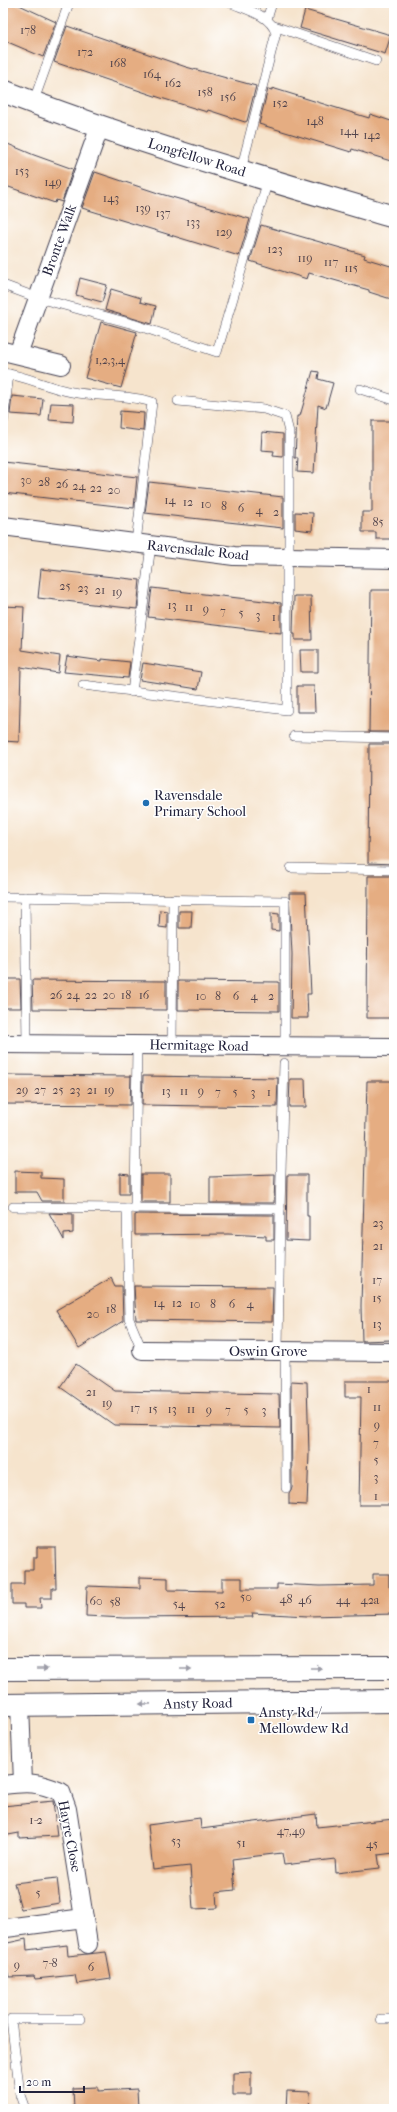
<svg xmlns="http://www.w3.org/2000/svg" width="397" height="2112" viewBox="0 0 397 2112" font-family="'IM FELL French Canon',serif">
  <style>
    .building { fill: #e5ad82 }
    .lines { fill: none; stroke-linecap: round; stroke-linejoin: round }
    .service-casing { stroke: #423f51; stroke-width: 10 }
    .minor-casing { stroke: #423f51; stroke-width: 20 }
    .tertiary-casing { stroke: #423f51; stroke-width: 24 }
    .trunk-casing { stroke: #423f51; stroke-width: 24 }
    .service { stroke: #fff; stroke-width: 9 }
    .minor { stroke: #fff; stroke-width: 18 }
    .tertiary { stroke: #fff; stroke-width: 22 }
    .trunk { stroke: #fff; stroke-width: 22 }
    .oneway { fill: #9c9ca7 }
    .poi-dot { fill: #1f6fb2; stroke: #fff; stroke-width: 1.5 }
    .labels { text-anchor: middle; stroke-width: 3; stroke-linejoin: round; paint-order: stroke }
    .number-label { font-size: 12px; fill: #53454d }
    .street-label { font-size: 14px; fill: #22223b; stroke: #fff }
    .poi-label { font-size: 14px; fill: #22223b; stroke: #fff; text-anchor: start }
  </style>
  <rect width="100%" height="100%" fill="#fff"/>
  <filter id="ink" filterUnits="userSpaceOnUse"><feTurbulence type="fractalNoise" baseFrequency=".025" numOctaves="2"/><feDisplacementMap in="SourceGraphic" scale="8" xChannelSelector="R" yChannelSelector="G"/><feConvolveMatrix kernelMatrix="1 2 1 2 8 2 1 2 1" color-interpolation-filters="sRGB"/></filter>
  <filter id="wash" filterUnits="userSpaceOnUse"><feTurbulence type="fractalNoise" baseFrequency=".012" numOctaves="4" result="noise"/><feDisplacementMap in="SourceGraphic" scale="16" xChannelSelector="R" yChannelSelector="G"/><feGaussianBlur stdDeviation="0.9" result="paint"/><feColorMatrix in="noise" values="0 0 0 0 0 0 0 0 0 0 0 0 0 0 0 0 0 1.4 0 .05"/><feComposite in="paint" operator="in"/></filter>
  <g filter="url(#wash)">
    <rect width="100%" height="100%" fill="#f6e4cd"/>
    <g id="blocks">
      <!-- building -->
      <g class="building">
        <path d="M3,3H15L56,22L43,57L3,40Z"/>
        <path d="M305,10L391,35L385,54L300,28Z"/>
        <path d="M67,26L186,67L256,86L247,121L245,122L208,110L207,112L161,98L54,62Z"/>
        <path d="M272,88L369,118L370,114L394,122V162L352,149L351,152L259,124L268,89L272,90Z"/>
        <path d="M3,142L34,155L73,169L62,202L56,200L55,203L3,185Z"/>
        <path d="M95,172L161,194L250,219L239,256L82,208Z"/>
        <path d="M261,225L365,255L364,258L394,267V300L369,292V290L309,273L307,279L250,261Z"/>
        <path d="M80,278L107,285L102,302L76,295Z"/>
        <path d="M111,289L141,298L140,302L156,306L152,324L105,310Z"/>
        <path d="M101,322L137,332L121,388L85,378Z"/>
        <path d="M313,371L319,372L318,379L333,383L326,408L318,405L314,473L297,472L298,458H295L297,416H300Z"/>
        <path d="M12,396L43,399L41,416L10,414Z"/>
        <path d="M51,403L74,404L73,422L49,420Z"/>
        <path d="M120,411L144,413L143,431L119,428Z"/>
        <path d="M372,421H394V539H376V532H362V512H372Z"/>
        <path d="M262,432L283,434V457L273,456L274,451L261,450Z"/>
        <path d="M3,462L137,477L134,508L3,493Z"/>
        <path d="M149,482L283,497V528L145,513Z"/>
        <path d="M295,512L313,513L312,531L295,529Z"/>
        <path d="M41,569L140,580L137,609L38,598Z"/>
        <path d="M152,588L281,603V633L148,617Z"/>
        <path d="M371,590H394V732H369Z"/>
        <path d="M294,596H311L312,640H295V634H293Z"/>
        <path d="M3,606L24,607L22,650L60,656L58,673L21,667L19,742L3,741Z"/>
        <path d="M300,650H318V672H301Z"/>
        <path d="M67,656L102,661V659L130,662L128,678L64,672Z"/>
        <path d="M143,663L201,672L198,689L140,680Z"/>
        <path d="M297,686H314L315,712H297Z"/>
        <path d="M369,744H394V864L368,863Z"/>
        <path d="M368,876H394V1018H367Z"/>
        <path d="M289,893H306L311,994H307L308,1018H291L292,954Z"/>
        <path d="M160,910L167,911V928L159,927Z"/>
        <path d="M179,911H192L191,928H179Z"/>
        <path d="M271,913L279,914V931L271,930Z"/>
        <path d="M3,979H20L21,1008H3Z"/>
        <path d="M32,980L166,981V1010L33,1009Z"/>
        <path d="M178,981L279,982V1011L178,1010Z"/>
        <path d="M3,1075L131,1076L130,1105L3,1104Z"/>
        <path d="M143,1076L278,1078L277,1107L142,1105Z"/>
        <path d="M290,1079H305L306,1107H289Z"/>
        <path d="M367,1081H394V1258L392,1340L362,1341L361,1306Z"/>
        <path d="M15,1171L41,1172V1178L64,1179V1201H42L37,1192H15Z"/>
        <path d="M120,1173L129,1174V1194H120Z"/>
        <rect x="141" y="1174" width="29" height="28"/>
        <path d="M275,1175L274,1203H210V1177Z"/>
        <path d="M287,1175H307V1216H309V1241L286,1240Z"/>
        <path d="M49,1213L73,1214V1233L64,1234V1240Z"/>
        <path d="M138,1214L274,1215V1240H266V1236L228,1234L135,1235V1215Z"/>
        <path d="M111,1278L115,1286H122L123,1321L79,1348L56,1310Z"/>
        <path d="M134,1286L273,1287L272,1322L136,1320Z"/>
        <path d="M76,1364L115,1391L279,1394L280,1428L114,1425L60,1387Z"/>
        <path d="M291,1381L307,1382L309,1453L307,1505L289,1504V1493L292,1488Z"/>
        <path d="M345,1381H394L392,1505H359L361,1397H345Z"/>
        <path d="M37,1547H55L56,1588H52V1598H40L41,1608H24V1604H12V1584H24V1570H33V1558H37Z"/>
        <path d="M373,1574H389V1587H394V1614L308,1616L252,1613L253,1617L124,1618L86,1616L87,1586L140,1588V1577L168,1578V1590L222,1591V1578H242V1589H277V1584L320,1586L373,1585Z"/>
        <path d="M53,1801L57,1836L19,1838V1833L3,1836V1806Z"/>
        <path d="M316,1814L317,1827L394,1819V1853L378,1855L380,1868L336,1873L335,1859L284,1865L282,1853L232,1859L235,1890L216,1892L217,1908L193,1909L190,1866L153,1870L148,1825L200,1818L201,1829Z"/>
        <path d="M57,1878L60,1903L21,1909L14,1883Z"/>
        <path d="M26,1939L27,1950L67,1945L68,1956L106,1952L111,1979L77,1984L75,1975L35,1979L34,1976L9,1977L3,1953V1944Z"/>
        <path d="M251,2072V2095H233V2073Z"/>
        <path d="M98,2087V2091L137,2089L138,2108L74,2109L73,2088Z"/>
        <path d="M287,2091L310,2092L309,2109H286Z"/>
      </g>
    </g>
  </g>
  <g filter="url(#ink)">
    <use href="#blocks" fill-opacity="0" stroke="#423f51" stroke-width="1"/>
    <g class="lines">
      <defs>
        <g id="service">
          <path d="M231,3C248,10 270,15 276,33L241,170"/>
          <path d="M267,19L272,3"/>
          <path d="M274,26L376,61"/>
          <path d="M33,103L69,3"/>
          <path d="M3,285L38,298L133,324L217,352L268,180"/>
          <path d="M3,373C27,376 48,388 72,392C97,397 128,394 152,402L136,543"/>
          <path d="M360,389L394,400"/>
          <path d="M178,401L264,409L285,416L289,432V557"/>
          <path d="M3,423L9,374"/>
          <path d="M83,685L287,710V557"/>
          <path d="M132,692L151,545"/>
          <path d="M294,736L394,738"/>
          <path d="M291,868L394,870"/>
          <path d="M3,897L285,901V1046"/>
          <path d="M25,897L27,1044"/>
          <path d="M172,1045L173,899"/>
          <path d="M13,1207L127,1208L129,1319L142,1350"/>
          <path d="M127,1208L280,1209L278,1352"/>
          <path d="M135,1209L137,1044"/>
          <path d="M280,1209L284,1063"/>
          <path d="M285,1351L286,1488"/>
          <path d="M381,2019H394"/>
          <path d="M25,2109L20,2095L11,2019H80"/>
        </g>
        <g id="minor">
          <path d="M3,351L61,365"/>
          <path d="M18,354L100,126"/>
          <path d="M3,526L234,556L394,559"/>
          <path d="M3,1044L394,1047"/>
          <path d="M142,1350L394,1352"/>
          <path d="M20,1705L23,1783"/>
          <path d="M3,1785C28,1782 38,1782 61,1792L67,1809L88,1944"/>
          <path d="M6,1928L84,1918"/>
        </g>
        <path id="tertiary" d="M3,91C131,141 263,178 394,217"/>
        <g id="trunk">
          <path d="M3,1669L394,1668"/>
          <path d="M3,1705L394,1701"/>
        </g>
      </defs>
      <!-- service casing -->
      <use href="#service" class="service-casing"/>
      <!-- minor casing -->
      <use href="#minor" class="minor-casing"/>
      <!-- tertiary casing -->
      <use href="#tertiary" class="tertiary-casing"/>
      <!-- trunk casing -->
      <use href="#trunk" class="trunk-casing"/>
      <!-- service -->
      <use href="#service" class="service"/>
      <!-- minor -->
      <use href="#minor" class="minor"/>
      <!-- tertiary -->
      <use href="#tertiary" class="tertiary"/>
      <!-- trunk -->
      <use href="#trunk" class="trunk"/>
    </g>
    <!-- one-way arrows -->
    <defs><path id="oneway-solid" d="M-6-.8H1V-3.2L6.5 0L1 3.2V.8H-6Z"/></defs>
    <g class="oneway">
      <use href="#oneway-solid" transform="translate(316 1668)"/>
      <use href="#oneway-solid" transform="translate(42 1669)"/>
      <use href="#oneway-solid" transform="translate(186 1669)"/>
      <use href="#oneway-solid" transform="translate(145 1704) rotate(179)"/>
    </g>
  </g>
  <!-- markers -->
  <g class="poi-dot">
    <circle cx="146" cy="803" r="4"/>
    <rect x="247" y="1716" width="8" height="8" rx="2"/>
  </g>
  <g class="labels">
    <!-- number labels -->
    <g class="number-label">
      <text x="28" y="34">178</text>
      <text x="85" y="56">172</text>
      <text x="118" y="67">168</text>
      <text x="152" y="78">164</text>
      <text x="173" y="87">162</text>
      <text x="205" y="96">158</text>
      <text x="228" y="101">156</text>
      <text x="280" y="107">152</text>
      <text x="315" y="125">148</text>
      <text x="349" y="135">144</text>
      <text x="372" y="139">142</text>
      <text x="22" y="175">153</text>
      <text x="53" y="186">149</text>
      <text x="111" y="202">143</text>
      <text x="143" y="212">139</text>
      <text x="163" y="217">137</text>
      <text x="193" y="226">133</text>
      <text x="224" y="236">129</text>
      <text x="275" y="253">123</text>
      <text x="305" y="262">119</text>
      <text x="331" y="266">117</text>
      <text x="351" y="272">115</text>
      <text x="110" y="364">1,2,3,4</text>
      <text x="26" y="484">30</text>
      <text x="44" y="486">28</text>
      <text x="62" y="488">26</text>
      <text x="79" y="490">24</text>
      <text x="96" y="492">22</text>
      <text x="114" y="494">20</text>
      <text x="170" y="504">14</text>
      <text x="188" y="506">12</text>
      <text x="206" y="508">10</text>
      <text x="224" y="510">8</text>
      <text x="241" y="512">6</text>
      <text x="259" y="514">4</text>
      <text x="276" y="516">2</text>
      <text x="378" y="526">85</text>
      <text x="65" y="590">25</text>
      <text x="83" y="592">23</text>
      <text x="100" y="594">21</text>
      <text x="117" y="596">19</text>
      <text x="172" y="609">13</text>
      <text x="189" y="611">11</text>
      <text x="206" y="613">9</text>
      <text x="223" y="615">7</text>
      <text x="241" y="617">5</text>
      <text x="258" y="619">3</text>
      <text x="274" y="621">1</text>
      <text x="56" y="999">26</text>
      <text x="73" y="999">24</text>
      <text x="91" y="999">22</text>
      <text x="109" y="999">20</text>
      <text x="126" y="999">18</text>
      <text x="144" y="999">16</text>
      <text x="201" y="1000">10</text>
      <text x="218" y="1000">8</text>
      <text x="236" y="1000">6</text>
      <text x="254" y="1000">4</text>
      <text x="271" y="1000">2</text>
      <text x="22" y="1094">29</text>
      <text x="40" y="1094">27</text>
      <text x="58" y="1094">25</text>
      <text x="75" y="1094">23</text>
      <text x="92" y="1094">21</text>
      <text x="109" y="1094">19</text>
      <text x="166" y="1095">13</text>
      <text x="184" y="1095">11</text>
      <text x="201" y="1095">9</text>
      <text x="218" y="1096">7</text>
      <text x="235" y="1096">5</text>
      <text x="253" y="1096">3</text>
      <text x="269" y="1096">1</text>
      <text x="378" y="1227">23</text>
      <text x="378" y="1250">21</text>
      <text x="377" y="1284">17</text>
      <text x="377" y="1302">15</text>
      <text x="159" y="1307">14</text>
      <text x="177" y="1307">12</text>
      <text x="195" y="1308">10</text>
      <text x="213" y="1308">8</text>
      <text x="232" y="1308">6</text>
      <text x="250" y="1308">4</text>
      <text x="111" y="1313">18</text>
      <text x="93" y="1318">20</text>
      <text x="377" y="1328">13</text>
      <text x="369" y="1393">1</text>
      <text x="91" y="1396">21</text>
      <text x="107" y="1407">19</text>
      <text x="377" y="1411">11</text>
      <text x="135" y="1412">17</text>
      <text x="153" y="1413">15</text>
      <text x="172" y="1413">13</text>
      <text x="191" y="1413">11</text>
      <text x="209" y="1414">9</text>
      <text x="228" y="1414">7</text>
      <text x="246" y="1414">5</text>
      <text x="264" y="1414">3</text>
      <text x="377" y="1429">9</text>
      <text x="376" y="1447">7</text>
      <text x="376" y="1464">5</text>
      <text x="376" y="1481">3</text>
      <text x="376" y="1500">1</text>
      <text x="246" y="1601">50</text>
      <text x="286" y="1603">48</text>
      <text x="305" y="1604">46</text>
      <text x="343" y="1604">44</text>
      <text x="370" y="1604">42a</text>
      <text x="96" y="1605">60</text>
      <text x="115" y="1606">58</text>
      <text x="179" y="1608">54</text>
      <text x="220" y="1608">52</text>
      <text x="36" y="1824">1-2</text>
      <text x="291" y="1835">47,49</text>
      <text x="176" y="1845">53</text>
      <text x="241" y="1847">51</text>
      <text x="372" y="1848">45</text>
      <text x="38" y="1897">5</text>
      <text x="50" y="1967">7-8</text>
      <text x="17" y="1969">9</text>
      <text x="91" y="1971">6</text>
    </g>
    <!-- street labels -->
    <g class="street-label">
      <text transform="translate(197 157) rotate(17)" y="5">Longfellow Road</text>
      <text transform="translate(59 240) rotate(-70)" y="5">Bronte Walk</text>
      <text transform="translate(198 550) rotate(6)" y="5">Ravensdale Road</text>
      <text transform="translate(199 1045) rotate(1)" y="5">Hermitage Road</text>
      <text x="268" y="1356">Oswin Grove</text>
      <text transform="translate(198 1703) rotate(-1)" y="5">Ansty Road</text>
      <text transform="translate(70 1836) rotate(79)" y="5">Hayre Close</text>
    </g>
    <!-- poi labels -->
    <g class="poi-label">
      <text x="154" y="800">Ravensdale<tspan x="154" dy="16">Primary School</tspan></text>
      <text x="259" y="1717">Ansty Rd /<tspan x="259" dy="16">Mellowdew Rd</tspan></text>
    </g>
  </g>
  <!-- margin -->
  <rect width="397" height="2112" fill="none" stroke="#fff" stroke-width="16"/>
  <!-- scale -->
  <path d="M20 2086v6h64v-6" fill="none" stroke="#22223b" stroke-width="2"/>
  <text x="26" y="2086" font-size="12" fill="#22223b" stroke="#ffffff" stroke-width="3" paint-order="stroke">20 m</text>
</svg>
